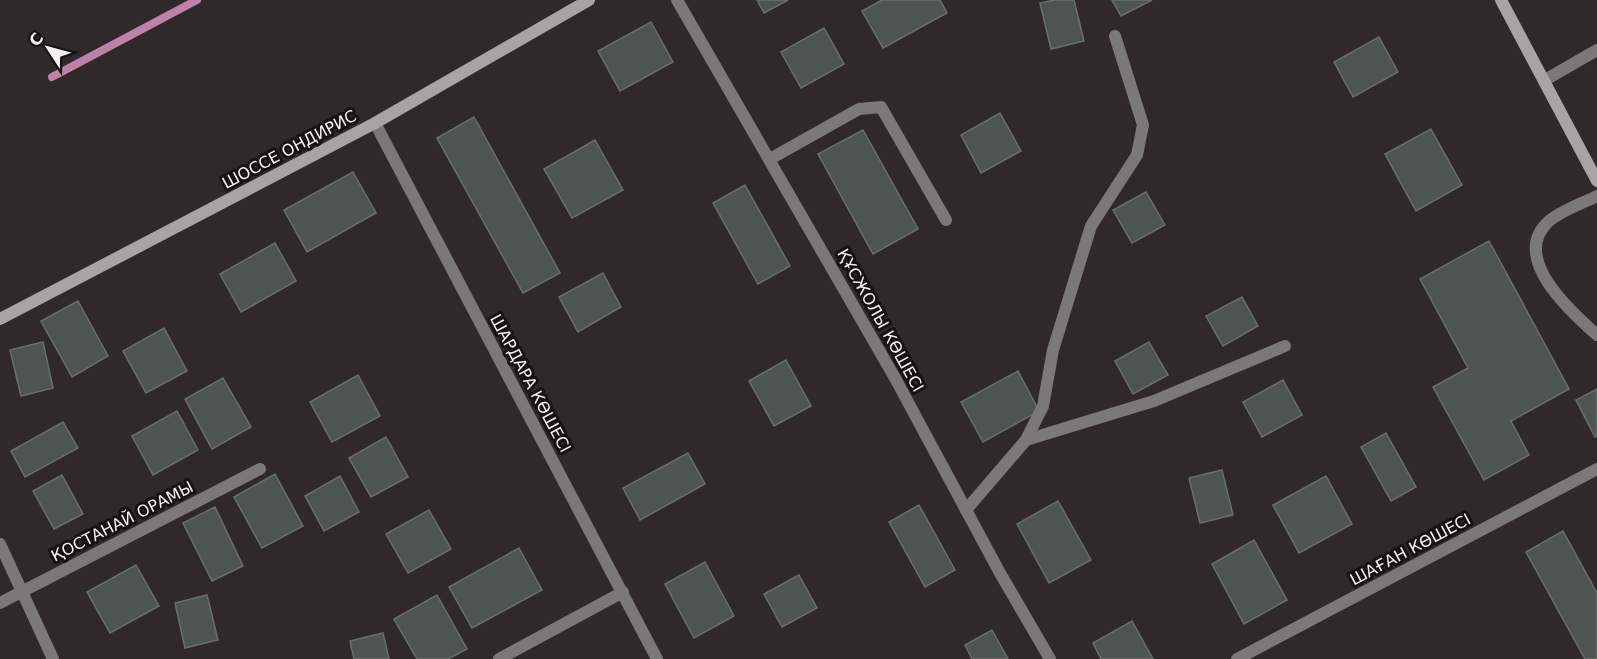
<svg xmlns="http://www.w3.org/2000/svg" width="1597" height="659" viewBox="0 0 1597 659" font-family="'DejaVu Sans',sans-serif">
  <style>
    .lines { fill: none; stroke-linecap: round; stroke-linejoin: round }
    .stream { stroke: #be82a6; stroke-width: 8 }
    .building { fill: #4e5450; stroke: #696f6b; stroke-width: 1.5 }
    .service { stroke: #7b787a; stroke-width: 12 }
    .minor { stroke: #7b787a; stroke-width: 12 }
    .secondary { stroke: #a8a4a6; stroke-width: 12 }
    .labels { text-anchor: middle; stroke-width: 6; stroke-linejoin: round; paint-order: stroke }
    .street-label { font-size: 16px; fill: #f5f1f3; stroke: #151314 }
  </style>
  <rect width="100%" height="100%" fill="#2f292c"/>
  <g class="lines">
    <!-- stream -->
    <path class="stream" d="M52,77L197,0"/>
  </g>
  <!-- building -->
  <g class="building">
    <path d="M757,0H788L764,13Z"/>
    <path d="M882,0H940L947,13L883,48L862,11Z"/>
    <path d="M1054,0H1074L1084,41L1051,49L1040,3Z"/>
    <path d="M1112,0H1152L1121,16Z"/>
    <path d="M651,22L673,62L620,91L598,51Z"/>
    <path d="M824,28L844,64L801,88L781,52Z"/>
    <path d="M1379,37L1398,72L1353,97L1334,62Z"/>
    <path d="M1000,113L1021,151L981,173L961,135Z"/>
    <path d="M474,117L560,273L523,293L437,138Z"/>
    <path d="M1431,129L1462,185L1416,211L1385,154Z"/>
    <path d="M863,130L918,229L873,254L818,154Z"/>
    <path d="M595,140L623,190L572,218L544,169Z"/>
    <path d="M353,172L376,213L307,252L284,210Z"/>
    <path d="M745,185L790,266L758,284L713,203Z"/>
    <path d="M1146,192L1165,225L1132,243L1113,210Z"/>
    <path d="M1489,241L1569,389L1511,421L1529,455L1484,480L1433,387L1468,368L1420,279Z"/>
    <path d="M275,243L296,281L241,312L220,274Z"/>
    <path d="M603,273L621,307L578,332L559,297Z"/>
    <path d="M1242,297L1258,326L1223,346L1206,316Z"/>
    <path d="M78,301L108,356L72,377L41,321Z"/>
    <path d="M164,328L187,371L146,393L123,351Z"/>
    <path d="M43,342L53,388L21,396L10,350Z"/>
    <path d="M1149,342L1168,375L1133,394L1115,361Z"/>
    <path d="M786,360L811,406L774,426L749,381Z"/>
    <path d="M1018,371L1039,411L983,442L961,402Z"/>
    <path d="M358,375L380,416L332,442L310,402Z"/>
    <path d="M223,378L251,427L212,449L185,399Z"/>
    <path d="M1283,380L1302,415L1262,437L1243,402Z"/>
    <path d="M1597,389V436L1595,437L1576,400Z"/>
    <path d="M177,411L198,450L153,475L132,436Z"/>
    <path d="M63,422L78,448L25,477L11,451Z"/>
    <path d="M1386,433L1416,487L1391,501L1361,447Z"/>
    <path d="M386,437L408,477L371,497L349,458Z"/>
    <path d="M688,453L705,484L640,520L623,488Z"/>
    <path d="M1222,470L1233,515L1200,523L1189,478Z"/>
    <path d="M275,474L303,526L262,548L234,497Z"/>
    <path d="M62,475L83,514L54,529L33,491Z"/>
    <path d="M340,476L359,512L324,531L305,496Z"/>
    <path d="M1326,476L1352,524L1299,553L1273,505Z"/>
    <path d="M1058,501L1091,560L1049,583L1017,524Z"/>
    <path d="M919,505L955,570L925,587L889,522Z"/>
    <path d="M215,507L243,566L212,581L183,523Z"/>
    <path d="M429,510L451,549L408,573L386,534Z"/>
    <path d="M1563,531L1597,593V659H1585L1526,552Z"/>
    <path d="M1254,540L1287,600L1244,624L1212,564Z"/>
    <path d="M519,548L542,590L472,628L449,587Z"/>
    <path d="M705,562L734,616L694,638L665,584Z"/>
    <path d="M136,565L159,606L110,633L87,592Z"/>
    <path d="M799,575L817,608L782,627L764,594Z"/>
    <path d="M207,595L218,640L185,648L175,603Z"/>
    <path d="M437,595L467,649L448,659H417L394,619Z"/>
    <path d="M1132,621L1153,659H1101L1093,643Z"/>
    <path d="M992,630L1008,659H972L965,645Z"/>
    <path d="M383,633L389,659H354L350,641Z"/>
  </g>
  <g class="lines">
    <!-- service -->
    <g class="service">
      <path d="M770,159L859,109L881,107L946,220"/>
      <path d="M1597,196C1583,203 1560,211 1548,222C1510,258 1571,312 1597,335"/>
    </g>
    <!-- minor -->
    <g class="minor">
      <path d="M677,0L895,378L1000,573L1050,659"/>
      <path d="M1545,80L1597,50"/>
      <path d="M375,123L657,659"/>
      <path d="M1026,440L1154,401L1285,346"/>
      <path d="M966,510L1026,440L1043,406L1053,350L1091,226L1137,155L1143,125L1115,36"/>
      <path d="M0,544L53,659"/>
      <path d="M0,603L260,469"/>
      <path d="M499,659L623,592"/>
      <path d="M1237,659L1597,469"/>
    </g>
    <!-- secondary -->
    <g class="secondary">
      <path d="M1501,0L1597,181"/>
      <path d="M0,319L375,123L589,0"/>
    </g>
  </g>
  <g class="labels">
    <!-- street labels -->
    <g class="street-label">
      <text transform="translate(289 149) rotate(-28)" y="6">ШОССЕ ОНДИРИС</text>
      <text transform="translate(881 320) rotate(61)" y="6">ҚҰСЖОЛЫ КӨШЕСІ</text>
      <text transform="translate(531 383) rotate(62)" y="6">ШАРДАРА КӨШЕСІ</text>
      <text transform="translate(122 521) rotate(-27)" y="6">ҚОСТАНАЙ ОРАМЫ</text>
      <text transform="translate(1410 549) rotate(-28)" y="6">ШАҒАН КӨШЕСІ</text>
    </g>
  </g>
  <!-- north arrow -->
  <g transform="translate(48 48) rotate(306)" stroke="#151314" stroke-width="4.5" paint-order="stroke">
  <path d="M0-4.5L10 22L0 15L-10 22Z" fill="#f5f1f3"/>
  <text y="-9" font-size="16" font-weight="bold" text-anchor="middle" fill="#f5f1f3">С</text>
  </g>
</svg>
